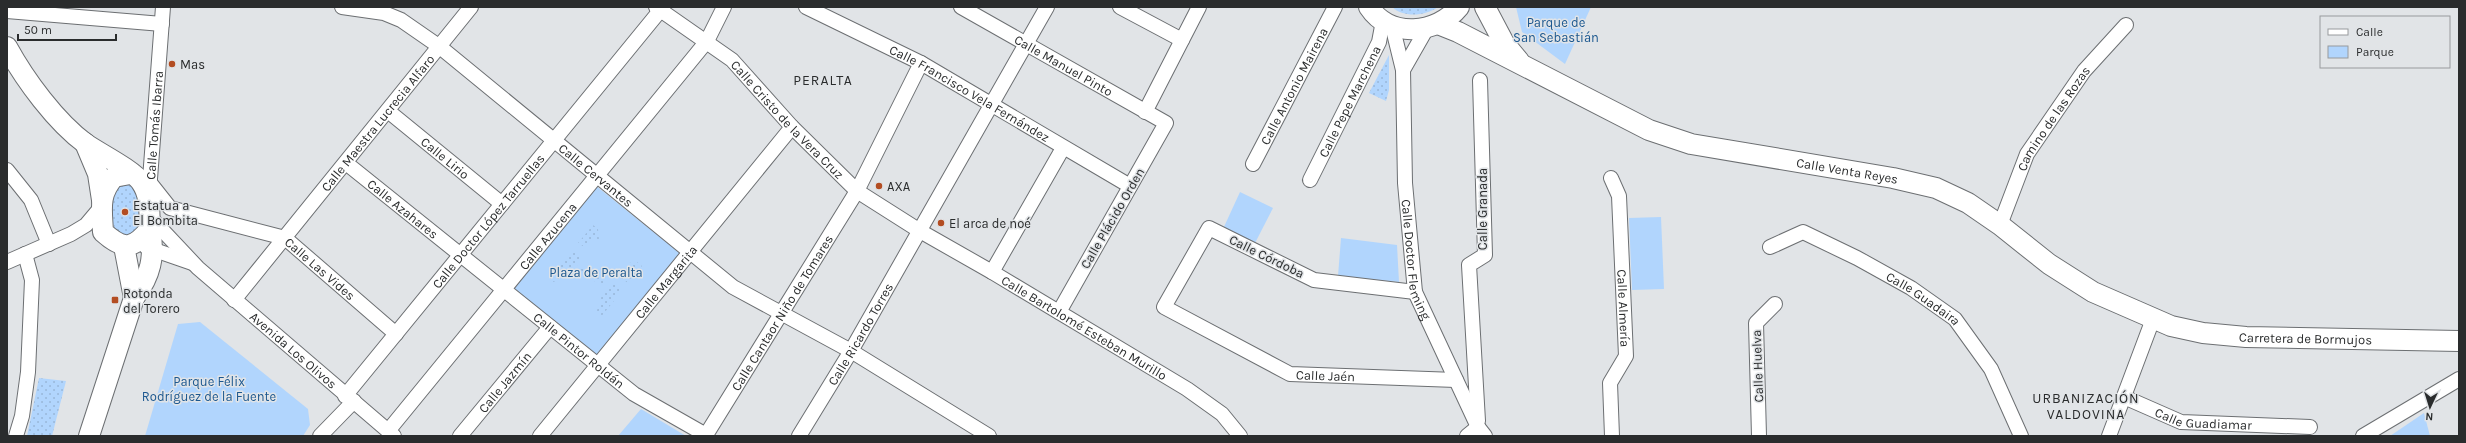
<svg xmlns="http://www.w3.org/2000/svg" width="2466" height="443" viewBox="0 0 2466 443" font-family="Karla,sans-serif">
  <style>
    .park { fill: #b1d5fd }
    .garden { fill: url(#garden-dots) }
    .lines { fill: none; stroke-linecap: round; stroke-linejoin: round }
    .street-casing { stroke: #6c6f72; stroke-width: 16 }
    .secondary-casing { stroke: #6c6f72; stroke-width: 22 }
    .street { stroke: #fff; stroke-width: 14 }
    .secondary { stroke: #fff; stroke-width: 20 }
    .poi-dot { fill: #b34d22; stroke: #e1e4e7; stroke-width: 1.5 }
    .labels { text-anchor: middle; stroke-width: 3; stroke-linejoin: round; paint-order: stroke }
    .park-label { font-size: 13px; fill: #1b578f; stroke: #e1e4e7 }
    .poi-label { font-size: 13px; fill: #2a2c2d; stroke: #e1e4e7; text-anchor: start }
    .street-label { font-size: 13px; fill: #2a2c2d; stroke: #e1e4e7 }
    .neighbourhood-label { font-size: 14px; letter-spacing: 1px; fill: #2a2c2d; stroke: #e1e4e7 }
  </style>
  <defs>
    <pattern id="garden-dots" width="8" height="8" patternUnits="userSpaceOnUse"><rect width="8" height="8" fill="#b1d5fd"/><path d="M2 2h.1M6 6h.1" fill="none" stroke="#98b7d9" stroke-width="1.8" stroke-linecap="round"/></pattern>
  </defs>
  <rect width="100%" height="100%" fill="#e1e4e7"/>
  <!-- park -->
  <g class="park">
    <path d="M1516,7H1591L1565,64L1522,32Z"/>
    <path d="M595,185L682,255L598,359L510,289Z"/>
    <path d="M1240,192L1273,208L1254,245L1223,229Z"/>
    <path d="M1661,217L1664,289L1632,290L1629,218Z"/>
    <path d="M1341,238L1397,245L1399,282L1338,276Z"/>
    <path d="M200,322L308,409L310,425L303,436H145L178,324Z"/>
    <path d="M641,409L686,436H618Z"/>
    <path d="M2424,413L2430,436H2390Z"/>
  </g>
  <!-- garden -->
  <g class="garden">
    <path d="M1392,7H1438C1425,16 1404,18 1392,7Z"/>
    <path d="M1389,55V90L1386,101L1369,93Z"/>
    <path d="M127,183L135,187C142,201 142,215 139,230L130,237L117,233C108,218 109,197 119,184Z"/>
    <path d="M593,225L598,229L599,240H593L586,248L578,243Z"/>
    <path d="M573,250L580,255L582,260L567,276L551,283L548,281Z"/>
    <path d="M637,262L642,266L628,283L621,278L627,271L629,263Z"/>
    <path d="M584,266L604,282L602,286L585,275L580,269Z"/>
    <path d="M611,284H616L622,291L600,318L596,314L600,299Z"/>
    <path d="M39,378L66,381L52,436H27Z"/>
  </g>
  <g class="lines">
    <defs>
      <g id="street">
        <path id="s1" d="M342,7L384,13L401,20L440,47L733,287L851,351L989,436"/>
        <path id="s2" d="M656,7L732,60L792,127L857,191L920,231L992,272L1187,389L1222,414L1240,436"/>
        <path id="s3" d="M806,7L921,63L1130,186"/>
        <path id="s4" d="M961,7L1166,123L1059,312"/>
        <path d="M1120,7L1182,40"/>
        <path d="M7,11L162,24"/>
        <path id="s5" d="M1392,25L1403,70L1405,183L1415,292L1478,427L1485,436"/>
        <path d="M1403,70L1427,28"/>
        <path id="s6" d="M388,111L502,204"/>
        <path d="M1145,112L1199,7"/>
        <path id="s7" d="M346,163L634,394L706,435L857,191L921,63"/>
        <path id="s8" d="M1253,164L1335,7"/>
        <path d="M7,170L31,200L49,244"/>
        <path id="s9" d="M1611,178L1619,196L1626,356L1610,383L1612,436"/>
        <path id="s10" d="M1310,180L1379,42L1383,21"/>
        <path id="s11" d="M151,184L170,208L285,238L396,334"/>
        <path id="s12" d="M149,192L163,7"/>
        <path id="s13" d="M150,217L198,268L394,436"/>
        <path id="s14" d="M2000,225L2027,154L2084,71L2126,25"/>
        <path d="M146,247L192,263"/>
        <path id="s15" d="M1770,247L1803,232L1857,258L1911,288L1955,319L1991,369L2021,436"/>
        <path d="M7,262L71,234L86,225L102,206"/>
        <path d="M992,272L1063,148"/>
        <path id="s16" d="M1415,292L1314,280L1209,228L1164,307L1290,374L1456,380"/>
        <path id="s17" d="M234,300L471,7"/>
        <path id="s18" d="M345,396L663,7"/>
        <path id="s19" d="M2124,397L2181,422L2310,427"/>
        <path d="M1478,421L1469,265L1485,255L1480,80"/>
        <path id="s20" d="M388,431L707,41L724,7"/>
        <path d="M16,436L22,416L28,372L32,280L25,254"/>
        <path d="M320,436L354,401"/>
        <path id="s21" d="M460,436L550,327"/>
        <path id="s22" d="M540,436L792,127"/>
        <path id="s23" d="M799,436L851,351L1047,7"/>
        <path d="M1467,436L1478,427"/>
        <path d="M1759,436L1756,323L1775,304"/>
        <path d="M2109,436L2153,319"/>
        <path d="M2363,436L2459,379"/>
      </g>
      <g id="secondary">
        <path d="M1369,7C1390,39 1437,34 1459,7"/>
        <path d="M1485,7L1504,43L1519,61"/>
        <path id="s24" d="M1438,24L1458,32L1649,130L1691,144L1893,178L1936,188L1968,203L2000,225L2049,264L2093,292L2171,326L2203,333L2246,337L2459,341"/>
        <path d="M7,47C25,80 56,122 86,144C99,153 133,170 141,182C151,196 149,213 150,229C133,249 124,251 103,232C102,210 98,195 114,177L130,174"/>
        <path d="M85,143L98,174L102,200"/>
        <path d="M124,246L134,298"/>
        <path d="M89,436L134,298C151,275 155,257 150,229"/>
      </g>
    </defs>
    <!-- street casing -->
    <use href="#street" class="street-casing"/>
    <!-- secondary casing -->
    <use href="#secondary" class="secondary-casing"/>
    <!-- street -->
    <use href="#street" class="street"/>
    <!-- secondary -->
    <use href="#secondary" class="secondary"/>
  </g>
  <!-- markers -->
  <g class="poi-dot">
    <circle cx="172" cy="64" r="4"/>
    <circle cx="879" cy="186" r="4"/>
    <circle cx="125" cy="212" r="4"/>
    <circle cx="941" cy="223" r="4"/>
    <rect x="111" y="296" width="8" height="8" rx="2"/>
  </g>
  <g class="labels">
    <!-- park labels -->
    <g class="park-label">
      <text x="1556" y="27">Parque de<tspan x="1556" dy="15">San Sebastián</tspan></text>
      <text x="596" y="277">Plaza de Peralta</text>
      <text x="209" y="386">Parque Félix<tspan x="209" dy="15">Rodríguez de la Fuente</tspan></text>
    </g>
    <!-- poi labels -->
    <g class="poi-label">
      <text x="180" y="69">Mas</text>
      <text x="887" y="191">AXA</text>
      <text x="133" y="210">Estatua a<tspan x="133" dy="15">El Bombita</tspan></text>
      <text x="949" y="228">El arca de noé</text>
      <text x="123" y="298">Rotonda<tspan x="123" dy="15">del Torero</tspan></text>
    </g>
    <!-- street labels -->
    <g class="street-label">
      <text dy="5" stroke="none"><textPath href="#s4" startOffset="118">Calle Manuel Pinto</textPath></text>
      <text dy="5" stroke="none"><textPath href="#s8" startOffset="88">Calle Antonio Mairena</textPath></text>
      <text dy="5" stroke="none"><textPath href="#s3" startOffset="185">Calle Francisco Vela Fernández</textPath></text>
      <text dy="5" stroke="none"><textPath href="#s10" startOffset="88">Calle Pepe Marchena</textPath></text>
      <text dy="5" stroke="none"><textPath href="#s2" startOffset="174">Calle Cristo de la Vera Cruz</textPath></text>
      <text dy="5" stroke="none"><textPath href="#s14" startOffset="120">Camino de las Rozas</textPath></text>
      <text dy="5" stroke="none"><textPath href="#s17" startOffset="228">Calle Maestra Lucrecia Alfaro</textPath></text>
      <text dy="5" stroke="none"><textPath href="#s12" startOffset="67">Calle Tomás Ibarra</textPath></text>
      <text dy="5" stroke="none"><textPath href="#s6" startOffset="74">Calle Lirio</textPath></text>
      <text dy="5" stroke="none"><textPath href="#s24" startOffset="439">Calle Venta Reyes</textPath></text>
      <text dy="5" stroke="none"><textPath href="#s1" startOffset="310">Calle Cervantes</textPath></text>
      <text dy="5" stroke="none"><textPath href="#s7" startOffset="73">Calle Azahares</textPath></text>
      <text transform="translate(1482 209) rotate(-90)" y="5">Calle Granada</text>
      <text transform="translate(1112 218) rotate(-60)" y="5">Calle Plácido Orden</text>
      <text dy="5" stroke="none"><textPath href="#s18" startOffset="226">Calle Doctor López Tarruellas</textPath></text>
      <text dy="5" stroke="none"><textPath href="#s20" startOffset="252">Calle Azucena</textPath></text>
      <text transform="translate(1267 256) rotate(26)" y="5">Calle Córdoba</text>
      <text dy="5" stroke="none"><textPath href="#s5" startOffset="237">Calle Doctor Fleming</textPath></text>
      <text dy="5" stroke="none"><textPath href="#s11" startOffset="196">Calle Las Vides</textPath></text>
      <text dy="5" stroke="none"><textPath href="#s22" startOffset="199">Calle Margarita</textPath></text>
      <text dy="5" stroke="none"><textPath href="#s15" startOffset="174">Calle Guadaira</textPath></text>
      <text dy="5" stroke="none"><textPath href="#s9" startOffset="132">Calle Almería</textPath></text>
      <text dy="5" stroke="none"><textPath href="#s7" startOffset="596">Calle Cantaor Niño de Tomares</textPath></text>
      <text dy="5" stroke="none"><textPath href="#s2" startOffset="539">Calle Bartolomé Esteban Murillo</textPath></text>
      <text dy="5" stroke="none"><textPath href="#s23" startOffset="119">Calle Ricardo Torres</textPath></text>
      <text dy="5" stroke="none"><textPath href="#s24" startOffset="939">Carretera de Bormujos</textPath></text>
      <text dy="5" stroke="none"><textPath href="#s13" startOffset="196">Avenida Los Olivos</textPath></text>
      <text dy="5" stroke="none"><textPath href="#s7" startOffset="299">Calle Pintor Roldán</textPath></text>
      <text transform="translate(1757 366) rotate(-92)" y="5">Calle Huelva</text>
      <text dy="5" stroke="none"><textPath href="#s16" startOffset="488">Calle Jaén</textPath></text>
      <text dy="5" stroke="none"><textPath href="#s21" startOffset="70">Calle Jazmín</textPath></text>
      <text dy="5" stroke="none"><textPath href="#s19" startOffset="84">Calle Guadiamar</textPath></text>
    </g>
    <!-- neighbourhood labels -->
    <g class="neighbourhood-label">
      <text x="823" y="85">PERALTA</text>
      <text x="2086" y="403">URBANIZACIÓN<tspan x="2086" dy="16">VALDOVINA</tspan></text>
    </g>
  </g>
  <!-- border -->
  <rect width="2466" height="443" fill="none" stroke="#2a2c2d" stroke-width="16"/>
  <!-- legend -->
  <rect x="2320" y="16" width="130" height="52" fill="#e1e4e7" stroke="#989a9d"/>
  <rect x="2328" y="29" width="20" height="6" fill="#ffffff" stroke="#989a9d"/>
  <text x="2356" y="36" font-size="12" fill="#2a2c2d">Calle</text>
  <rect x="2328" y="46" width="20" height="12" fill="#b1d5fd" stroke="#989a9d"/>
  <text x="2356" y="56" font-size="12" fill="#2a2c2d">Parque</text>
  <!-- north arrow -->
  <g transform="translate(2430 407) rotate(184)" stroke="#e1e4e7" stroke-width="3" paint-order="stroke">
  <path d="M0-3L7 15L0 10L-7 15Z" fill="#2a2c2d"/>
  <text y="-6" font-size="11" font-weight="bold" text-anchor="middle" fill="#2a2c2d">N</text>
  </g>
  <!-- scale -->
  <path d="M18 34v6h98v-6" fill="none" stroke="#2a2c2d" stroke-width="2"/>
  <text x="24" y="34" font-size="12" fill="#2a2c2d" stroke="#e1e4e7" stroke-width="3" paint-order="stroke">50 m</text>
</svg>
